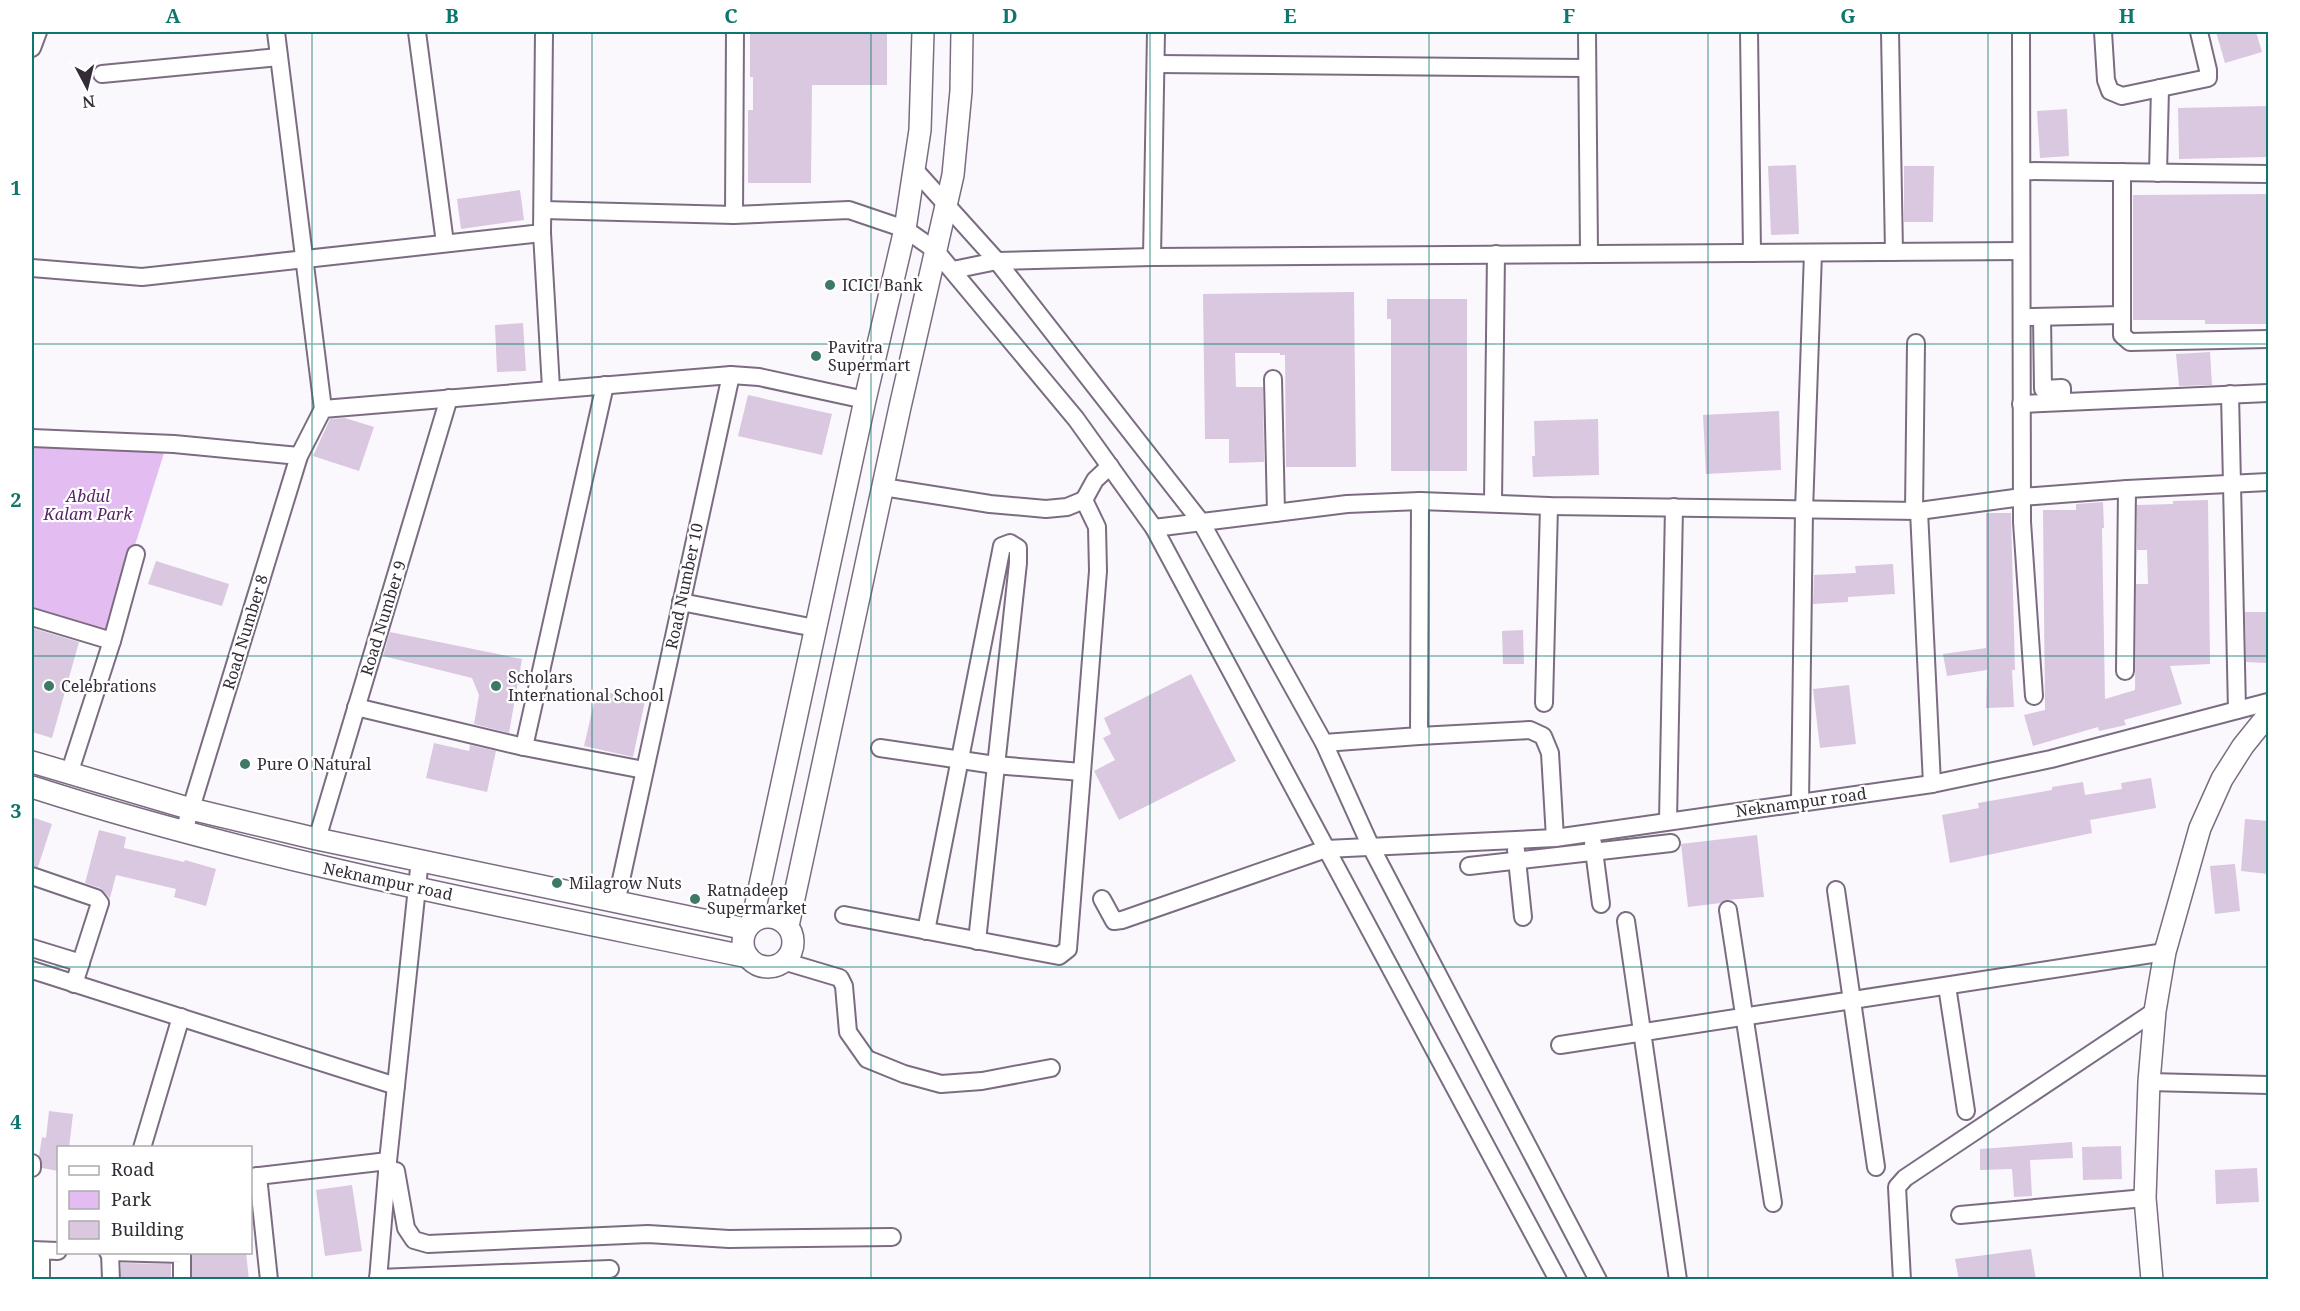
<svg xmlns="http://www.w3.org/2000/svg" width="2300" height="1311" viewBox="0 0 2300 1311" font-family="'Noto Serif',serif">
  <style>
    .green { fill: #e3bdf1 }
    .building { fill: #d9c8e0 }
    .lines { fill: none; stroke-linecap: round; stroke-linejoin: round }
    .minor-casing { stroke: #7c6c82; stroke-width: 20 }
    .tertiary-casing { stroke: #7c6c82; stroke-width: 24 }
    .minor { stroke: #fff; stroke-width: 16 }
    .tertiary { stroke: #fff; stroke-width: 21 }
    .grid { fill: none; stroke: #0f766e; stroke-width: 1.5; stroke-opacity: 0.55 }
    .poi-dot { fill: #3d7a66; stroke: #fff; stroke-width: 2 }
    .labels { text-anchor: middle; stroke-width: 4.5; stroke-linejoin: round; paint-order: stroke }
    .poi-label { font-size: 16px; fill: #332c36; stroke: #fff; text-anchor: start }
    .park-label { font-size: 16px; font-style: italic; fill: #562765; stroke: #fff }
    .street-label { font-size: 16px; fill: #332c36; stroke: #fff }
    .neatline { fill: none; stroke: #0f766e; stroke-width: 2 }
    .grid-label { font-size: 20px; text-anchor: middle; font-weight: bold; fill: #0f766e }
  </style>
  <rect width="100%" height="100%" fill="#fbf8fd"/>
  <!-- green -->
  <path class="green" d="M32,446L165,450L108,631L32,609Z"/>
  <!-- building -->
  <g class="building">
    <path d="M750,32H887V85H812L811,183H748V110H753V77H750Z"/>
    <path d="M2216,32H2256L2262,52L2225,63Z"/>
    <path d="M2268,106V157L2179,159L2178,108Z"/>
    <path d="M2067,109L2069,156L2040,158L2037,111Z"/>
    <path d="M1796,165L1799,234L1771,235L1768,166Z"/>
    <path d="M1904,166H1934L1933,222H1904Z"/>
    <path d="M520,190L524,220L461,229L457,199Z"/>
    <path d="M2268,194V324H2205V320H2133V195Z"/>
    <path d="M1354,292L1356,467H1286L1285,355H1280V353H1235L1236,387H1263L1264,462L1229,463V439H1205L1203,294Z"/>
    <path d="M1387,299H1467V471H1391V319H1387Z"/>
    <path d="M523,323L526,371L497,372L495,325Z"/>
    <path d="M2210,352L2212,385L2179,386L2176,354Z"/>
    <path d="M748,395L832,414L822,455L738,436Z"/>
    <path d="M1779,411L1781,470L1706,474L1703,415Z"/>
    <path d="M345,418L374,427L359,471L313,456L330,419Z"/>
    <path d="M1598,419L1599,475L1533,477L1532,456H1535L1534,421Z"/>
    <path d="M2208,500L2210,664L2170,666L2182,704L2124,720L2126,725L2099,731L2098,727L2033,746L2024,715L2045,710L2043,510H2076V504L2103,502L2104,528H2102L2105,699L2135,690L2136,584H2148L2147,550H2137V505L2173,504V501Z"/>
    <path d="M1986,513H2011L2015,670H2012L2014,707L1986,708L1987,670L1947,676L1943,654L1986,648Z"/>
    <path d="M156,561L229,584L222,606L148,584Z"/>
    <path d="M1893,564L1895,594L1848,597V602L1813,604L1814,575L1856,573L1855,566Z"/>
    <path d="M2245,612H2267L2266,663L2246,662Z"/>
    <path d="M32,628L79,642L52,738L32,732Z"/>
    <path d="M1523,630L1524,664H1503L1502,631Z"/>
    <path d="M390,632L522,659L509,733L474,724L479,695L472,678L383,656Z"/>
    <path d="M1191,674L1236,761L1119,820L1094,771L1115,760L1103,738L1111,734L1104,718Z"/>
    <path d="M1849,685L1856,744L1820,748L1813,689Z"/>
    <path d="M597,690L645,701L633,757L584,746Z"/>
    <path d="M434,743L469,751L470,745L496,751L487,792L426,778Z"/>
    <path d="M2151,778L2156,808L2090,820L2092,833L1950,863L1942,815L1979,808L1978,803L2052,790V787L2083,782L2085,795L2122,789L2121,783Z"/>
    <path d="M32,817L52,824L38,867L32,866Z"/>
    <path d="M2245,819L2268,821V874L2241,871Z"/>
    <path d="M99,830L126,837L124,848L184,862L185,860L216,869L206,906L174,897L176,889L116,875L110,898L100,888L85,883Z"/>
    <path d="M1757,835L1764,897L1727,900L1721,903L1688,907L1681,844Z"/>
    <path d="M2235,864L2240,911L2215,914L2210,866Z"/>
    <path d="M49,1111L73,1114L69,1148H58V1171L42,1168L39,1156L42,1137L46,1138Z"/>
    <path d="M2072,1142L2073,1158L2030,1160L2032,1196L2014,1197L2012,1169L1980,1170V1149Z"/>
    <path d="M2121,1146L2122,1179L2083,1180L2082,1147Z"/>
    <path d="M2257,1168L2259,1202L2216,1204L2215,1170Z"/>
    <path d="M352,1185L362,1251L325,1256L316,1190Z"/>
    <path d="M2031,1249L2036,1280H1959L1955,1259Z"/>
    <path d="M192,1252H246L249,1280H192Z"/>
    <path d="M121,1263L171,1264V1280H121Z"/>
  </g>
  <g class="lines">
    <defs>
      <g id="minor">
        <path d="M276,32L323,409"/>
        <path d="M417,32L445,243"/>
        <path d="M1587,32L1589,253"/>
        <path d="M1749,32L1752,253"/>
        <path d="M1890,32L1894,252"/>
        <path d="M2021,32L2022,522L2034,696"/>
        <path d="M2103,32L2106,80L2110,91L2122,96L2208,78V70L2199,32"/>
        <path d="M32,48L38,32"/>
        <path d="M1157,64L1587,68"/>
        <path d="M102,74L279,57"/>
        <path d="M915,170L997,261L1201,522L1324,743L1371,847L1598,1280"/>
        <path d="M2022,171L2268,174"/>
        <path d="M2122,172V335L2130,342L2268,339"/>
        <path d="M2158,173L2160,88"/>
        <path d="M543,210L734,215L849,210L905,229L935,250L1076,419L1154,528L1558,1280"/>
        <path d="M734,215L735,32"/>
        <path d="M542,233L551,388"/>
        <path d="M1152,257L1156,32"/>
        <path d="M32,268L142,277L542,233L544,32"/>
        <path d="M953,270L997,261L1152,257L2021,251"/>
        <path d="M2031,317L2122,315"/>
        <path d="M2042,317L2043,389L2062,388V402"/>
        <path d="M1273,379L1276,513"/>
        <path d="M2230,394L2237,710"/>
        <path d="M2021,404L2268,393"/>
        <path d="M32,438L174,444L299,456"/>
        <path d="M883,487L990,504L1046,509L1067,507L1084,500"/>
        <path d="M1493,502L1496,254"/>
        <path d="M1914,511L1916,343"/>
        <path d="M1919,511L1932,784"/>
        <path d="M1154,528L1347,504L1420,501L1549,506L1919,511L2022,497L2127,489L2268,482"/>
        <path d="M681,602L815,628"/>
        <path d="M32,617L112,641"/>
        <path d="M2125,671L2127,489"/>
        <path d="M1544,703L1549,506"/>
        <path d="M356,707L524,747L644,770"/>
        <path d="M1419,736L1530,730L1543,736L1550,753L1555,838"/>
        <path d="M1324,743L1419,736L1420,501"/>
        <path d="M524,747L605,385"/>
        <path d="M880,748L995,765L1082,772"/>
        <path d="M69,774L112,641L136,554"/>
        <path d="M1800,803L1804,511L1813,253"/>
        <path d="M1668,821L1674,507"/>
        <path d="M184,831L299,456L323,409L731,375L759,377L865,400"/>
        <path d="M317,839L449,398"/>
        <path d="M1593,843L1601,904"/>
        <path d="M1516,850L1523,917"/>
        <path d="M1469,866L1671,843"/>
        <path d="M32,876L96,898L100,903L74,984"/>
        <path d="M1836,890L1876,1167"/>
        <path d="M1102,899L1114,921L1122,920L1326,849L1555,838L1932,784L2051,759L2268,702"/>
        <path d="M616,903L731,375"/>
        <path d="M1728,910L1773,1203"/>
        <path d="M844,915L1059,956L1068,949L1098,571L1097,527L1084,500L1095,480L1110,466"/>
        <path d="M1626,921L1678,1280"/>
        <path d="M926,931L1002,546L1010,543L1018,548V563L977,941"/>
        <path d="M32,948L81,963"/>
        <path d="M783,961L840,978L844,986L848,1032L867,1059L904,1074L941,1084L982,1081L1051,1068"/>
        <path d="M32,970L396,1086"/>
        <path d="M1947,986L1966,1111"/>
        <path d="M1560,1045L2165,952"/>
        <path d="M2149,1082L2268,1085"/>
        <path d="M142,1148L181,1017"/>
        <path d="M32,1168V1163"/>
        <path d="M387,1171H396L406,1228L414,1240L428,1244L648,1234L729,1239L892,1237"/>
        <path d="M258,1176L269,1280"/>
        <path d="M250,1177L388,1161"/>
        <path d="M1960,1215L2145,1198"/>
        <path d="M32,1250L58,1251"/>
        <path d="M108,1252L182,1254V1280"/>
        <path d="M110,1252L111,1280"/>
        <path d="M378,1278L610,1269"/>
        <path d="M41,1280V1251"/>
        <path d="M378,1280L388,1161L420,859"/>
        <path d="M1902,1280L1897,1187L1905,1178L2155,1011"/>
      </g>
      <g id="tertiary">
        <path d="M32,762L191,809L317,839L746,929"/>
        <path d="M32,787C265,862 508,907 748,957"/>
        <circle cx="768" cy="942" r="25"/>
        <path d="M752,922L865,400L905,229L920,130L923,32"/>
        <path d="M788,926L900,407L953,175L961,91L962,32"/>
        <path d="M2152,1280L2145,1198L2149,1082L2155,1011L2165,952L2200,828L2222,779L2243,746L2268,715"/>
      </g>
    </defs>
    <!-- minor casing -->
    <use href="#minor" class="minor-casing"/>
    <!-- tertiary casing -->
    <use href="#tertiary" class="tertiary-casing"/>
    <!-- minor -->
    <use href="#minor" class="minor"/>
    <!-- tertiary -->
    <use href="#tertiary" class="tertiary"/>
  </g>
  <!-- grid -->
  <path class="grid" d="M312,32V1280M592,32V1280M871,32V1280M1150,32V1280M1429,32V1280M1708,32V1280M1988,32V1280M32,344H2268M32,656H2268M32,967H2268"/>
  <!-- markers -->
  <g class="poi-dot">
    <circle cx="830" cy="285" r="6"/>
    <circle cx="816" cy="356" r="6"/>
    <circle cx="49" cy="686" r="6"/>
    <circle cx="496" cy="686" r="6"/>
    <circle cx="245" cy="764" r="6"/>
    <circle cx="557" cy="883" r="6"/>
    <circle cx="695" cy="899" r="6"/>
  </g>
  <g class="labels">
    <!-- poi labels -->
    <g class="poi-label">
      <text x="842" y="291">ICICI Bank</text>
      <text x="828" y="353">Pavitra<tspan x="828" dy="18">Supermart</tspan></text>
      <text x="508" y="683">Scholars<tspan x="508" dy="18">International School</tspan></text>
      <text x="61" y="692">Celebrations</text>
      <text x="257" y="770">Pure O Natural</text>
      <text x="569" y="889">Milagrow Nuts</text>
      <text x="707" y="896">Ratnadeep<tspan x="707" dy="18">Supermarket</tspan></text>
    </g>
    <!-- park labels -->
    <g class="park-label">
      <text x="88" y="502">Abdul<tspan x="88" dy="18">Kalam Park</tspan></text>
    </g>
    <!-- street labels -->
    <g class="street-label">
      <text transform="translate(684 586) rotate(-78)" y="6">Road Number 10</text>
      <text transform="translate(383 618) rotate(-73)" y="6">Road Number 9</text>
      <text transform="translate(245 632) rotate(-73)" y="6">Road Number 8</text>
      <text transform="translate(1801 802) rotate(-8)" y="6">Neknampur road</text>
      <text transform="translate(388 881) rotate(12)" y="6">Neknampur road</text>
    </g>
  </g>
  <!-- border -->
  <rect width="2300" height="1311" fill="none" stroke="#ffffff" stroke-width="66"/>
  <!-- legend -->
  <rect x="57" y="1146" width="195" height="108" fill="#ffffff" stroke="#adabaf" stroke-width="1.5"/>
  <rect x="69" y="1166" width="30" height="9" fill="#ffffff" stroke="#adabaf" stroke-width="1.5"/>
  <text x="111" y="1176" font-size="18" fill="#332c36">Road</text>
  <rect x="69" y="1191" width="30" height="18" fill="#e3bdf1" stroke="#adabaf" stroke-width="1.5"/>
  <text x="111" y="1206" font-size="18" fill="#332c36">Park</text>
  <rect x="69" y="1221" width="30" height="18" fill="#d9c8e0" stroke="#adabaf" stroke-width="1.5"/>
  <text x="111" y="1236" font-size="18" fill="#332c36">Building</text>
  <!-- north arrow -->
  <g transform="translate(87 87) rotate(173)" stroke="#ffffff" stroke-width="4.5" paint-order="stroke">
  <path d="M0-4.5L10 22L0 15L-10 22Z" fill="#332c36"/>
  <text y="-9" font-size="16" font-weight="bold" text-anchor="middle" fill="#332c36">N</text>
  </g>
  <rect x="33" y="33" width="2234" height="1245" class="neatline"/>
  <g class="grid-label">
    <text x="173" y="23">A</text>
    <text x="452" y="23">B</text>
    <text x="731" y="23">C</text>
    <text x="1010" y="23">D</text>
    <text x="1290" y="23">E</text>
    <text x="1569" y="23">F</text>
    <text x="1848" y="23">G</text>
    <text x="2127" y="23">H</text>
    <text x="16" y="195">1</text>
    <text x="16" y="507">2</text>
    <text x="16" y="818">3</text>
    <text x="16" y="1129">4</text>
  </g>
</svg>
